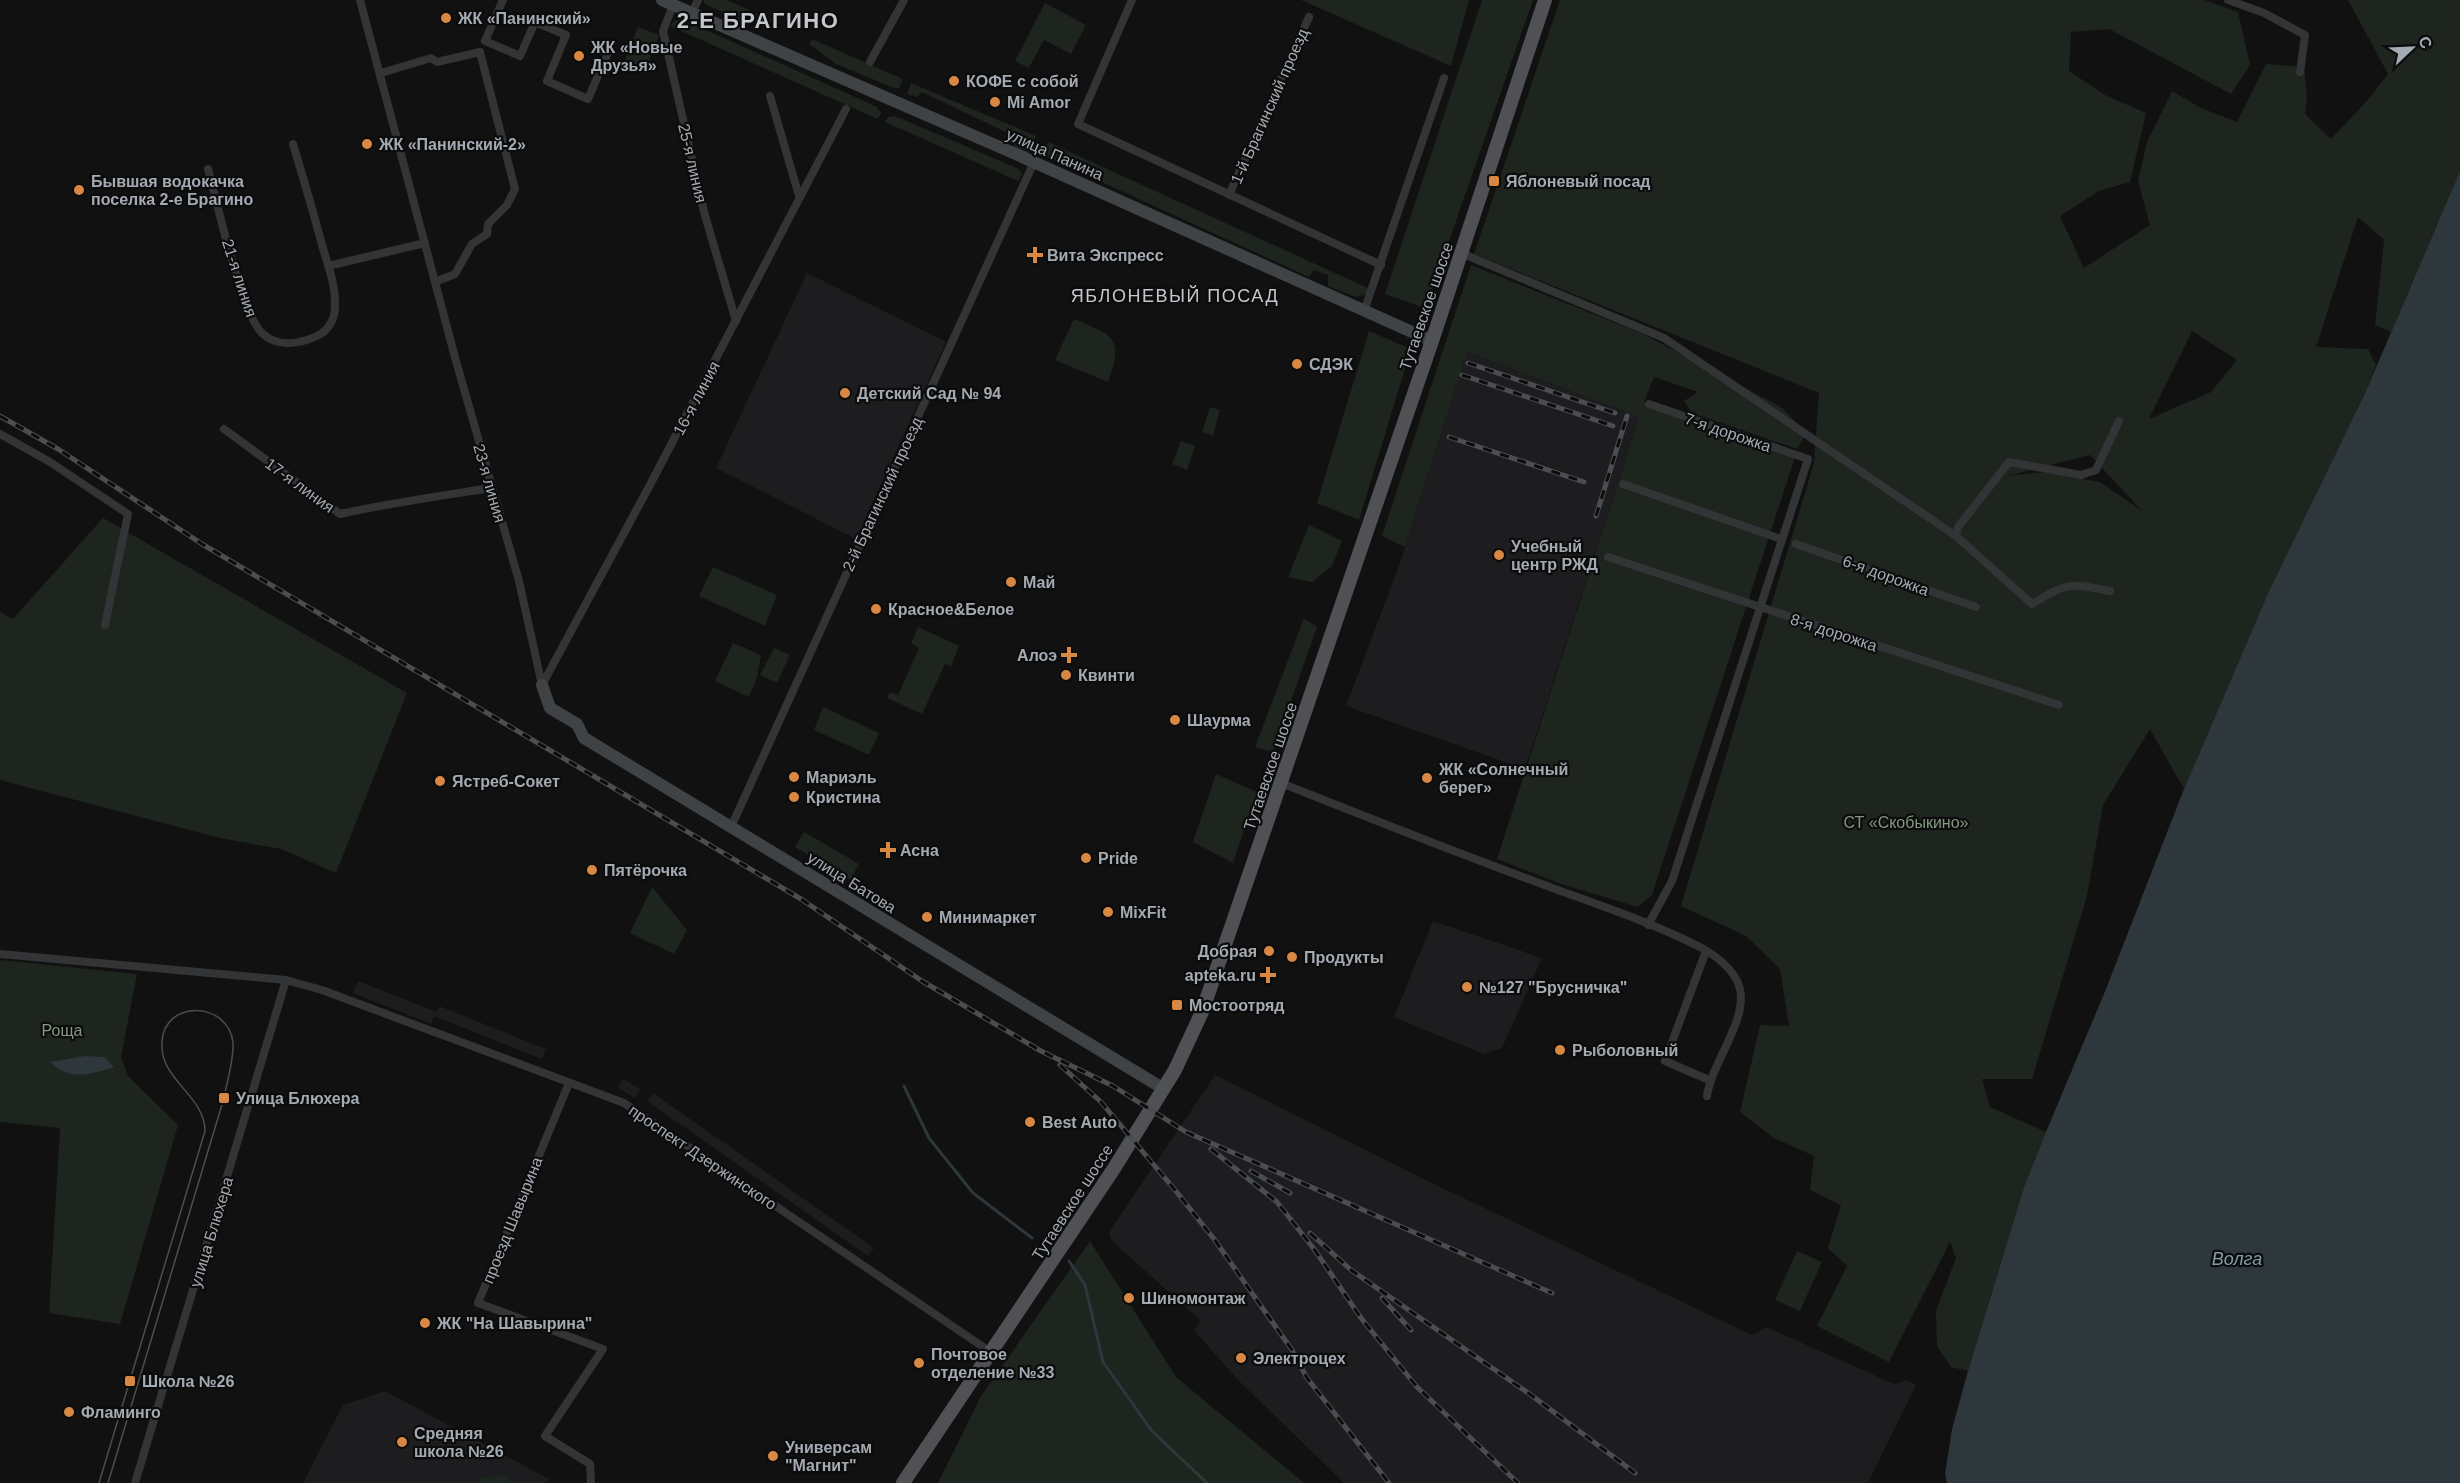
<svg xmlns="http://www.w3.org/2000/svg" width="2460" height="1483" viewBox="0 0 2460 1483" font-family="Arial,sans-serif">
  <style>
    .built { fill: #1d1d1f }
    .green { fill: #1e241e; fill-rule: evenodd }
    .water { fill: #2e373b }
    .lines { fill: none; stroke-linecap: round; stroke-linejoin: round }
    .stream { stroke: #2e373b; stroke-width: 3 }
    .street { stroke: #323436; stroke-width: 8 }
    .secondary { stroke: #404346; stroke-width: 12 }
    .primary { stroke: #4f5155; stroke-width: 14 }
    .tram { stroke: #4b4e51; stroke-width: 1.5 }
    .rail-casing { stroke: #4b4e51; stroke-width: 5 }
    .rail { stroke: #0c0c0d; stroke-width: 3; stroke-dasharray: 9; stroke-linecap: butt }
    .poi-dot { fill: #d88842; stroke: #0c0c0d; stroke-width: 2 }
    .labels { text-anchor: middle; stroke-width: 4.5; stroke-linejoin: round; paint-order: stroke }
    .poi-label { font-size: 16px; font-weight: bold; fill: #a4aab1; stroke: #0c0c0d; text-anchor: start }
    .street-label { font-size: 16px; fill: #a4aab1; stroke: #0c0c0d }
    .park-label { font-size: 16px; fill: #81997d; stroke: #0c0c0d }
    .neighbourhood-label { font-size: 18px; letter-spacing: 1.5px; fill: #c4c8cd; stroke: #0c0c0d }
    .water-label { font-size: 18px; font-style: italic; fill: #7f9da8; stroke: #0c0c0d }
    .district-label { font-size: 22px; font-weight: bold; letter-spacing: 1.5px; fill: #c4c8cd; stroke: #0c0c0d }
  </style>
  <rect width="100%" height="100%" fill="#111112"/>
  <!-- built -->
  <g class="built">
    <path d="M807,273L946,342L856,539L716,468Z"/>
    <path d="M1467,352L1639,417L1525,769L1346,706L1400,563Z"/>
    <path d="M1433,921L1542,958L1502,1048L1484,1054L1394,1017Z"/>
    <path d="M358,981L437,1012L439,1006L546,1049L542,1059L434,1016L431,1024L353,993Z"/>
    <path d="M1215,1075L1436,1185L1752,1335L1766,1327L1894,1384L1907,1380L1916,1385L1868,1483H1344L1237,1379L1194,1330L1201,1321L1111,1240L1109,1232Z"/>
    <path d="M623,1079L640,1089L635,1098L618,1088Z"/>
    <path d="M653,1093L874,1248L868,1256L647,1101Z"/>
    <path d="M385,1391L549,1479L547,1483H303L343,1405Z"/>
  </g>
  <!-- green -->
  <g class="green">
    <path d="M703,0H727L771,20L768,27L741,21L705,4Z"/>
    <path d="M1301,0H1469L1451,66Z"/>
    <path d="M1482,0H1533L1424,313L1425,308L1385,294Z"/>
    <path d="M1560,0H2204L2238,12L2250,65L2231,94L2109,29L2071,32L2069,71L2105,95L2146,113L2130,182L2099,191L2060,216L2084,268L2150,225L2138,181L2147,142L2172,91L2201,108L2237,122L2266,64L2304,67L2307,97L2305,114L2331,139L2367,101L2388,74L2348,0H2460V171L2391,332L2375,325L2384,240L2358,217L2316,347L2368,349L2376,365L2366,391L2269,591L2184,789L2150,729L2103,805L2087,896L2032,1079H1982L1990,1107L2046,1132L2024,1187L1968,1371L1951,1367L1937,1346L1936,1311L1956,1258L1950,1242L1889,1362L1817,1326L1847,1266L1828,1248L1841,1205L1810,1190L1814,1156L1774,1138L1740,1112L1760,1025L1789,1026L1780,969L1746,936L1681,906L1814,463L1819,393L1474,254ZM2192,331L2237,360L2211,392L2149,419ZM2090,455L2141,510L2100,482L2044,472L2008,476Z"/>
    <path d="M1045,3L1086,25L1071,54L1044,40L1029,68L1015,61Z"/>
    <path d="M682,19L877,107L881,113L878,119L670,26L675,20Z"/>
    <path d="M638,27L659,35L644,74L623,66Z"/>
    <path d="M812,39L903,79L899,88H894L836,64L809,44Z"/>
    <path d="M911,83L1036,136L1028,154L1015,149L1014,136L922,92L917,97L907,94Z"/>
    <path d="M895,116L1019,169L1022,174L1018,181L885,122L888,117Z"/>
    <path d="M1048,142L1370,289L1368,294L1356,297L1328,286V275L1314,270L1309,277L1047,157L1044,151Z"/>
    <path d="M1471,265L1643,334L1781,407L1807,433L1797,449L1692,413L1684,401L1698,392L1654,377L1644,402L1796,454L1652,895L1638,907L1561,884L1497,859L1639,417L1467,352L1405,547L1382,536Z"/>
    <path d="M1074,319C1113,335 1125,338 1108,382L1055,360Z"/>
    <path d="M1369,331L1411,349L1359,520L1317,503Z"/>
    <path d="M1210,407L1220,410L1213,436L1202,432Z"/>
    <path d="M1181,441L1195,446L1187,470L1172,464Z"/>
    <path d="M103,518L407,693L336,873L281,849L220,838L0,780V612L13,619Z"/>
    <path d="M1309,525L1342,541L1332,566L1312,582L1288,577Z"/>
    <path d="M713,567L777,595L765,626L699,596Z"/>
    <path d="M1304,618L1317,627L1273,752L1255,747Z"/>
    <path d="M918,627L959,646L951,666L945,664L922,714L887,698L890,692L898,695L919,648L911,643Z"/>
    <path d="M733,643L761,655L757,678L749,697L715,681Z"/>
    <path d="M774,648L790,655L777,683L760,675Z"/>
    <path d="M823,707L879,733L869,755L814,730Z"/>
    <path d="M1216,774L1257,792L1233,863L1193,842Z"/>
    <path d="M804,832L859,864L850,880L795,847Z"/>
    <path d="M652,887L687,930L674,954L630,933Z"/>
    <path d="M0,960L137,974L121,1057L128,1076L178,1125L120,1324L49,1313L60,1128L0,1122Z"/>
    <path d="M1090,1241L1176,1377L1304,1483H938L981,1396Z"/>
    <path d="M1797,1251L1822,1262L1800,1311L1775,1300Z"/>
    <path d="M492,1476H505L512,1483H476L480,1479Z"/>
  </g>
  <!-- water -->
  <g class="water">
    <path d="M2460,171V1483H1947L1945,1474L1952,1429L1968,1371L2024,1187L2046,1132L2106,989L2184,789L2269,591L2366,391Z"/>
    <path d="M85,1056L104,1057L114,1067C90,1075 70,1081 50,1062Z"/>
  </g>
  <g class="lines">
    <!-- stream -->
    <g class="stream">
      <path d="M904,1086L929,1138L973,1193L1032,1238"/>
      <path d="M1069,1261L1085,1285L1103,1362L1152,1431L1207,1483"/>
    </g>
    <!-- street -->
    <g class="street">
      <path d="M360,0L456,361L519,581L542,685"/>
      <path d="M503,0L485,41L520,56L535,22L566,35L547,81L588,99L610,48"/>
      <path d="M1132,0L1078,124L1381,265"/>
      <path d="M2228,0L2264,13L2305,35L2300,72"/>
      <path d="M673,5L663,31L704,212L736,321"/>
      <path d="M692,13L698,0"/>
      <path d="M870,62L904,0"/>
      <path d="M381,73L431,58L437,62L480,52L515,189L507,205L488,224L487,234L472,244L455,274L435,282"/>
      <path d="M770,96L799,196"/>
      <path d="M208,169C217,201 241,313 262,333C277,348 300,344 317,336C328,331 335,319 335,307C336,286 328,265 322,245C313,211 303,177 293,144"/>
      <path d="M1229,195L1309,17"/>
      <path d="M1461,253L1664,338L1956,536L2032,604C2068,582 2070,583 2110,591"/>
      <path d="M328,266L425,243"/>
      <path d="M1364,311L1444,78"/>
      <path d="M224,429L340,514C390,503 440,496 491,488"/>
      <path d="M0,434L50,462L128,514L105,625"/>
      <path d="M1623,484L1781,539"/>
      <path d="M1956,536L1958,527L2009,462L2081,475L2096,470L2119,421"/>
      <path d="M1796,544L1976,607"/>
      <path d="M1608,557L2059,705"/>
      <path d="M542,685L651,483L846,109"/>
      <path d="M1281,783C1364,816 1447,849 1531,880C1586,901 1644,919 1696,945C1713,953 1736,970 1740,989C1747,1022 1712,1062 1707,1096"/>
      <path d="M731,827L1034,162"/>
      <path d="M1648,925L1672,881L1808,459L1649,404"/>
      <path d="M1706,951L1665,1061L1709,1080"/>
      <path d="M0,954L286,980L322,990L624,1103L992,1353"/>
      <path d="M569,1083L478,1303L603,1349L545,1436L590,1464L591,1483"/>
      <path d="M135,1483L286,980"/>
    </g>
    <!-- secondary -->
    <g class="secondary">
      <path d="M662,0L1018,155L1432,341"/>
      <path d="M542,685L550,708L577,724L584,738L1164,1089"/>
    </g>
    <!-- primary -->
    <path class="primary" d="M903,1483L1113,1170L1175,1070L1202,1012L1432,341L1545,0"/>
    <!-- tram -->
    <path class="tram" d="M99,1483L205,1131C205,1095 159,1080 162,1042C164,999 229,1001 233,1043C234,1060 227,1081 224,1098L108,1483"/>
    <defs>
      <g id="rail">
        <path d="M1468,363L1615,413"/>
        <path d="M1462,375L1613,426"/>
        <path d="M0,416L58,449L202,544L801,899L922,981L1041,1051L1113,1086L1186,1132L1552,1293"/>
        <path d="M1449,437L1584,482"/>
        <path d="M1596,516L1627,416"/>
        <path d="M1060,1065L1101,1102L1175,1190L1214,1239L1292,1350L1307,1378L1389,1483"/>
        <path d="M1211,1149L1277,1202L1314,1249L1361,1318L1417,1387L1518,1483"/>
        <path d="M1251,1171L1290,1193"/>
        <path d="M1310,1233L1351,1270L1531,1395L1635,1473"/>
        <path d="M1382,1298L1411,1330"/>
      </g>
    </defs>
    <!-- rail casing -->
    <use href="#rail" class="rail-casing"/>
    <!-- rail -->
    <use href="#rail" class="rail"/>
  </g>
  <!-- markers -->
  <g class="poi-dot">
    <circle cx="446" cy="18" r="6"/>
    <circle cx="579" cy="56" r="6"/>
    <circle cx="954" cy="81" r="6"/>
    <circle cx="995" cy="102" r="6"/>
    <circle cx="367" cy="144" r="6"/>
    <rect x="1488" y="175" width="12" height="12" rx="3"/>
    <circle cx="79" cy="190" r="6"/>
    <path d="M1032 246h6v6h6v6h-6v6h-6v-6h-6v-6h6z"/>
    <circle cx="1297" cy="364" r="6"/>
    <circle cx="845" cy="393" r="6"/>
    <circle cx="1499" cy="555" r="6"/>
    <circle cx="1011" cy="582" r="6"/>
    <circle cx="876" cy="609" r="6"/>
    <path d="M1066 646h6v6h6v6h-6v6h-6v-6h-6v-6h6z"/>
    <circle cx="1066" cy="675" r="6"/>
    <circle cx="1175" cy="720" r="6"/>
    <circle cx="794" cy="777" r="6"/>
    <circle cx="1427" cy="778" r="6"/>
    <circle cx="440" cy="781" r="6"/>
    <circle cx="794" cy="797" r="6"/>
    <path d="M885 841h6v6h6v6h-6v6h-6v-6h-6v-6h6z"/>
    <circle cx="1086" cy="858" r="6"/>
    <circle cx="592" cy="870" r="6"/>
    <circle cx="1108" cy="912" r="6"/>
    <circle cx="927" cy="917" r="6"/>
    <circle cx="1269" cy="951" r="6"/>
    <circle cx="1292" cy="957" r="6"/>
    <path d="M1265 966h6v6h6v6h-6v6h-6v-6h-6v-6h6z"/>
    <circle cx="1467" cy="987" r="6"/>
    <rect x="1171" y="999" width="12" height="12" rx="3"/>
    <circle cx="1560" cy="1050" r="6"/>
    <rect x="218" y="1092" width="12" height="12" rx="3"/>
    <circle cx="1030" cy="1122" r="6"/>
    <circle cx="1129" cy="1298" r="6"/>
    <circle cx="425" cy="1323" r="6"/>
    <circle cx="1241" cy="1358" r="6"/>
    <circle cx="919" cy="1363" r="6"/>
    <rect x="124" y="1375" width="12" height="12" rx="3"/>
    <circle cx="69" cy="1412" r="6"/>
    <circle cx="402" cy="1442" r="6"/>
    <circle cx="773" cy="1456" r="6"/>
  </g>
  <g class="labels">
    <!-- poi labels -->
    <g class="poi-label">
      <text x="458" y="24">ЖК «Панинский»</text>
      <text x="591" y="53">ЖК «Новые<tspan x="591" dy="18">Друзья»</tspan></text>
      <text x="966" y="87">КОФЕ с собой</text>
      <text x="1007" y="108">Mi Amor</text>
      <text x="379" y="150">ЖК «Панинский-2»</text>
      <text x="91" y="187">Бывшая водокачка<tspan x="91" dy="18">поселка 2-е Брагино</tspan></text>
      <text x="1506" y="187">Яблоневый посад</text>
      <text x="1047" y="261">Вита Экспресс</text>
      <text x="1309" y="370">СДЭК</text>
      <text x="857" y="399">Детский Сад № 94</text>
      <text x="1511" y="552">Учебный<tspan x="1511" dy="18">центр РЖД</tspan></text>
      <text x="1023" y="588">Май</text>
      <text x="888" y="615">Красное&amp;Белое</text>
      <text x="1057" y="661" text-anchor="end">Алоэ</text>
      <text x="1078" y="681">Квинти</text>
      <text x="1187" y="726">Шаурма</text>
      <text x="1439" y="775">ЖК «Солнечный<tspan x="1439" dy="18">берег»</tspan></text>
      <text x="806" y="783">Мариэль</text>
      <text x="452" y="787">Ястреб-Сокет</text>
      <text x="806" y="803">Кристина</text>
      <text x="900" y="856">Асна</text>
      <text x="1098" y="864">Pride</text>
      <text x="604" y="876">Пятёрочка</text>
      <text x="1120" y="918">MixFit</text>
      <text x="939" y="923">Минимаркет</text>
      <text x="1257" y="957" text-anchor="end">Добрая</text>
      <text x="1304" y="963">Продукты</text>
      <text x="1256" y="981" text-anchor="end">apteka.ru</text>
      <text x="1479" y="993">№127 "Брусничка"</text>
      <text x="1189" y="1011">Мостоотряд</text>
      <text x="1572" y="1056">Рыболовный</text>
      <text x="236" y="1104">Улица Блюхера</text>
      <text x="1042" y="1128">Best Auto</text>
      <text x="1141" y="1304">Шиномонтаж</text>
      <text x="437" y="1329">ЖК "На Шавырина"</text>
      <text x="931" y="1360">Почтовое<tspan x="931" dy="18">отделение №33</tspan></text>
      <text x="1253" y="1364">Электроцех</text>
      <text x="142" y="1387">Школа №26</text>
      <text x="81" y="1418">Фламинго</text>
      <text x="414" y="1439">Средняя<tspan x="414" dy="18">школа №26</tspan></text>
      <text x="785" y="1453">Универсам<tspan x="785" dy="18">"Магнит"</tspan></text>
    </g>
    <!-- street labels -->
    <g class="street-label">
      <text transform="translate(1269 106) rotate(-66)" y="6">1-й Брагинский проезд</text>
      <text transform="translate(1055 154) rotate(24)" y="6">улица Панина</text>
      <text transform="translate(693 163) rotate(77)" y="6">25-я линия</text>
      <text transform="translate(240 278) rotate(72)" y="6">21-я линия</text>
      <text transform="translate(1426 306) rotate(-71)" y="6">Тутаевское шоссе</text>
      <text transform="translate(696 398) rotate(-62)" y="6">16-я линия</text>
      <text transform="translate(1728 432) rotate(19)" y="6">7-я дорожка</text>
      <text transform="translate(490 483) rotate(74)" y="6">23-я линия</text>
      <text transform="translate(300 485) rotate(36)" y="6">17-я линия</text>
      <text transform="translate(882 494) rotate(-65)" y="6">2-й Брагинский проезд</text>
      <text transform="translate(1886 575) rotate(20)" y="6">6-я дорожка</text>
      <text transform="translate(1834 632) rotate(18)" y="6">8-я дорожка</text>
      <text transform="translate(1270 766) rotate(-71)" y="6">Тутаевское шоссе</text>
      <text transform="translate(852 882) rotate(32)" y="6">улица Батова</text>
      <text transform="translate(703 1157) rotate(34)" y="6">проспект Дзержинского</text>
      <text transform="translate(1072 1202) rotate(-57)" y="6">Тутаевское шоссе</text>
      <text transform="translate(512 1220) rotate(-68)" y="6">проезд Шавырина</text>
      <text transform="translate(211 1232) rotate(-73)" y="6">улица Блюхера</text>
    </g>
    <!-- park labels -->
    <g class="park-label">
      <text x="1906" y="828">СТ «Скобыкино»</text>
      <text x="62" y="1036">Роща</text>
    </g>
    <!-- neighbourhood labels -->
    <g class="neighbourhood-label">
      <text x="1175" y="302">ЯБЛОНЕВЫЙ ПОСАД</text>
    </g>
    <!-- water labels -->
    <g class="water-label">
      <text x="2237" y="1265">Волга</text>
    </g>
    <!-- district labels -->
    <g class="district-label">
      <text x="758" y="28">2-Е БРАГИНО</text>
    </g>
  </g>
  <!-- north arrow -->
  <g transform="translate(2412 48) rotate(67)" stroke="#0c0c0d" stroke-width="4.5" paint-order="stroke">
  <path d="M0-4.5L10 22L0 15L-10 22Z" fill="#a4aab1"/>
  <text y="-9" font-size="16" font-weight="bold" text-anchor="middle" fill="#a4aab1">С</text>
  </g>
</svg>
